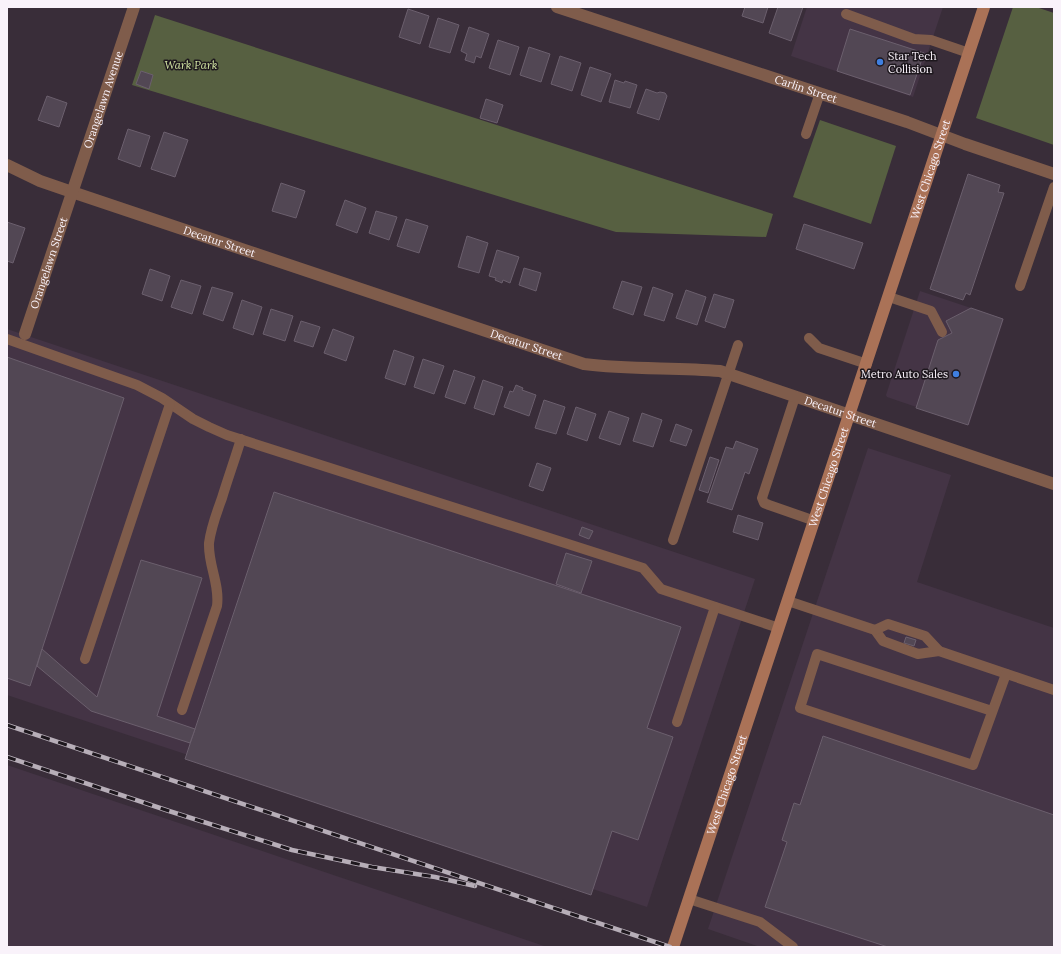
<svg xmlns="http://www.w3.org/2000/svg" width="1061" height="954" viewBox="0 0 1061 954" font-family="Lora,serif">
  <style>
    .built { fill: #443445 }
    .green { fill: #576041 }
    .building { fill: #524754; stroke: #6b5f6d }
    .lines { fill: none; stroke-linecap: round; stroke-linejoin: round }
    .lane { stroke: #7f5c4b; stroke-width: 10 }
    .street { stroke: #7f5c4b; stroke-width: 12 }
    .secondary { stroke: #aa7257; stroke-width: 12 }
    .rail-casing { stroke: #b7aeb8; stroke-width: 4.5 }
    .rail { stroke: #1d171d; stroke-width: 3; stroke-dasharray: 9; stroke-linecap: butt }
    .shop-dot { fill: #3f7fe0; stroke: #1d171d; stroke-width: 1.5 }
    .labels { text-anchor: middle; stroke-width: 3; stroke-linejoin: round; paint-order: stroke }
    .poi-label { font-size: 11px; fill: #f9f2fa; stroke: #1d171d; text-anchor: start }
    .park-label { font-size: 11px; font-style: italic; fill: #d5e8a5; stroke: #1d171d }
    .street-label { font-size: 11px; fill: #f9f2fa; stroke: #1d171d }
  </style>
  <rect width="100%" height="100%" fill="#392d39"/>
  <!-- built -->
  <g class="built">
    <path d="M807,7H943L913,97L791,56Z"/>
    <path d="M920,291L1004,319L969,425L887,397L886,395Z"/>
    <path d="M7,329L755,579L647,907L7,695Z"/>
    <path d="M868,448L951,475L917,582L1054,628V947H760L708,929Z"/>
    <path d="M7,765L547,947H7Z"/>
  </g>
  <!-- green -->
  <g class="green">
    <path d="M1013,7H1036L1054,13V145L976,118Z"/>
    <path d="M155,15L773,214L766,237L616,232L132,85Z"/>
    <path d="M820,120L896,146L871,224L793,197Z"/>
  </g>
  <!-- building -->
  <g class="building">
    <path d="M745,7H768L763,23L742,16Z"/>
    <path d="M778,7H803L791,41L769,33Z"/>
    <path d="M408,9L429,16L420,44L399,37Z"/>
    <path d="M438,18L459,25L450,53L429,47Z"/>
    <path d="M469,27L489,34L481,58L476,56L474,63L465,60L467,54L461,51Z"/>
    <path d="M850,29L924,53L910,95L837,71Z"/>
    <path d="M498,40L519,47L510,75L489,68Z"/>
    <path d="M529,47L550,54L541,82L520,75Z"/>
    <path d="M560,56L581,63L572,91L551,84Z"/>
    <path d="M590,67L611,74L601,102L581,95Z"/>
    <path d="M141,71L153,75L149,89L136,84Z"/>
    <path d="M615,80L624,83L625,81L637,85L630,108L609,102Z"/>
    <path d="M646,89L657,93L660,92L665,93L667,96L659,120L637,113Z"/>
    <path d="M47,96L67,103L59,127L38,120Z"/>
    <path d="M486,99L503,105L497,123L480,118Z"/>
    <path d="M128,129L150,136L140,167L118,159Z"/>
    <path d="M164,132L188,140L175,177L151,169Z"/>
    <path d="M968,174L1000,185L998,192L1004,193L970,295L966,293L963,300L930,289Z"/>
    <path d="M281,183L305,191L296,218L272,211Z"/>
    <path d="M345,200L366,208L357,233L336,225Z"/>
    <path d="M376,211L397,217L389,240L369,233Z"/>
    <path d="M406,219L428,226L419,253L397,246Z"/>
    <path d="M7,222L25,228L13,263L7,261Z"/>
    <path d="M804,224L863,243L854,269L796,249Z"/>
    <path d="M467,236L488,243L479,273L458,267Z"/>
    <path d="M497,250L519,257L510,283L503,280L502,283L495,280L496,278L489,276Z"/>
    <path d="M524,268L541,273L536,291L519,285Z"/>
    <path d="M150,269L170,276L162,301L142,294Z"/>
    <path d="M181,280L201,286L192,314L171,307Z"/>
    <path d="M622,281L642,287L633,315L613,308Z"/>
    <path d="M212,287L233,293L223,321L203,314Z"/>
    <path d="M653,287L673,294L664,321L644,315Z"/>
    <path d="M686,290L706,297L697,325L676,318Z"/>
    <path d="M714,294L734,300L725,328L705,321Z"/>
    <path d="M242,300L262,307L253,335L233,328Z"/>
    <path d="M971,308L1003,319L968,425L916,408L938,340L952,333L946,321Z"/>
    <path d="M271,309L293,316L285,341L263,334Z"/>
    <path d="M301,321L320,327L313,347L294,341Z"/>
    <path d="M333,329L354,337L346,361L324,353Z"/>
    <path d="M394,350L414,357L405,385L385,378Z"/>
    <path d="M7,357L124,398L30,686L7,678Z"/>
    <path d="M423,359L444,366L434,394L414,387Z"/>
    <path d="M454,370L475,377L465,404L445,397Z"/>
    <path d="M483,380L503,387L494,415L474,408Z"/>
    <path d="M516,385L523,388L522,390L536,395L529,416L504,407L510,391L513,392Z"/>
    <path d="M544,400L565,407L556,434L535,428Z"/>
    <path d="M576,407L596,414L587,441L567,434Z"/>
    <path d="M609,411L629,418L620,445L599,438Z"/>
    <path d="M642,413L662,420L653,447L633,441Z"/>
    <path d="M676,424L692,430L686,446L670,441Z"/>
    <path d="M736,441L758,449L749,474L745,472L732,510L707,502L726,447L733,449Z"/>
    <path d="M710,457L719,460L708,493L699,490Z"/>
    <path d="M537,463L551,468L543,491L529,486Z"/>
    <path d="M274,492L681,627L647,728L673,737L638,840L612,831L591,895L185,759Z"/>
    <path d="M738,515L763,523L758,540L733,532Z"/>
    <path d="M582,527L593,531L589,539L579,535Z"/>
    <path d="M566,553L592,561L581,593L556,584Z"/>
    <path d="M141,560L202,578L157,716L195,729L190,743L91,711L37,666L42,649L97,697Z"/>
    <path d="M906,637L916,640L914,646L904,643Z"/>
    <path d="M823,736L1054,815V947H888L765,907L787,842L782,840L794,803L800,805Z"/>
  </g>
  <g class="lines">
    <!-- lane -->
    <g class="lane">
      <path d="M846,14L914,39L931,40L969,53"/>
      <path d="M806,134L820,93"/>
      <path d="M1020,286L1054,187"/>
      <path d="M889,297L931,311L942,332"/>
      <path d="M809,338L819,348L867,364"/>
      <path d="M7,339L137,385L162,398L193,419L209,427L227,435L643,568L661,589L779,628"/>
      <path d="M795,397L762,498L764,503L769,505L815,521"/>
      <path d="M673,540L738,345"/>
      <path d="M788,601L875,630L883,641L918,654L939,651L1054,690"/>
      <path d="M875,630L888,624L925,636L939,651"/>
      <path d="M85,659L170,404"/>
      <path d="M182,710L217,606C220,584 208,565 209,543C211,527 217,512 222,498C228,478 235,459 241,439"/>
      <path d="M992,711L817,654L800,708L973,765L1006,674"/>
      <path d="M677,722L715,607"/>
      <path d="M689,899L760,922L793,947"/>
    </g>
    <!-- street -->
    <g class="street">
      <path id="s1" d="M557,7L907,122L965,144L1054,174"/>
      <path id="s2" d="M7,165L40,181L72,192L584,364C629,370 675,367 720,371L1054,484"/>
      <path id="s3" d="M25,334L134,7"/>
    </g>
    <!-- secondary -->
    <path class="secondary" id="s4" d="M673,947L984,7"/>
    <defs>
      <g id="rail">
        <path d="M7,725L670,947"/>
        <path d="M7,757L169,811L292,850L372,867L435,877L475,886"/>
      </g>
    </defs>
    <!-- rail casing -->
    <use href="#rail" class="rail-casing"/>
    <!-- rail -->
    <use href="#rail" class="rail"/>
  </g>
  <!-- markers -->
  <g class="shop-dot">
    <circle cx="880" cy="62" r="4"/>
    <circle cx="956" cy="374" r="4"/>
  </g>
  <g class="labels">
    <!-- poi labels -->
    <g class="poi-label">
      <text x="888" y="60">Star Tech<tspan x="888" dy="13">Collision</tspan></text>
      <text x="948" y="378" text-anchor="end">Metro Auto Sales</text>
    </g>
    <!-- park labels -->
    <g class="park-label">
      <text x="191" y="69">Wark Park</text>
    </g>
    <!-- street labels -->
    <g class="street-label">
      <text dy="4" stroke="none"><textPath href="#s1" startOffset="262">Carlin Street</textPath></text>
      <text dy="4" stroke="none"><textPath href="#s3" startOffset="247">Orangelawn Avenue</textPath></text>
      <text dy="4" stroke="none"><textPath href="#s4" startOffset="819">West Chicago Street</textPath></text>
      <text dy="4" stroke="none"><textPath href="#s2" startOffset="226">Decatur Street</textPath></text>
      <text dy="4" stroke="none"><textPath href="#s3" startOffset="75">Orangelawn Street</textPath></text>
      <text dy="4" stroke="none"><textPath href="#s2" startOffset="550">Decatur Street</textPath></text>
      <text dy="4" stroke="none"><textPath href="#s2" startOffset="874">Decatur Street</textPath></text>
      <text dy="4" stroke="none"><textPath href="#s4" startOffset="495">West Chicago Street</textPath></text>
      <text dy="4" stroke="none"><textPath href="#s4" startOffset="171">West Chicago Street</textPath></text>
    </g>
  </g>
  <!-- border -->
  <rect width="1061" height="954" fill="none" stroke="#f9f2fa" stroke-width="16"/>
</svg>
